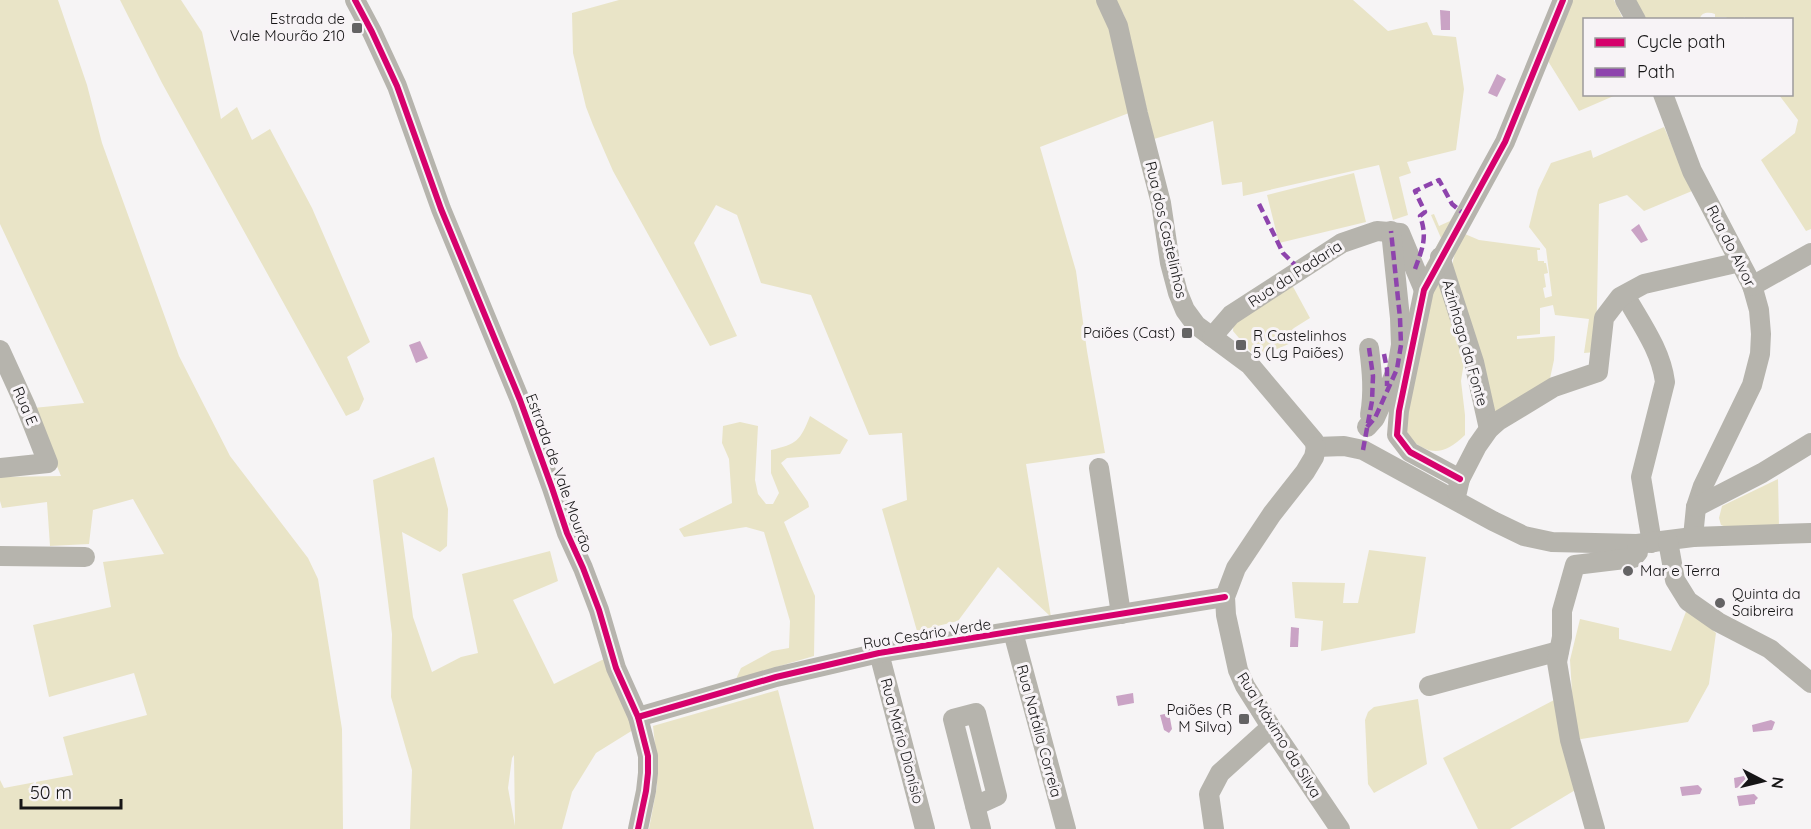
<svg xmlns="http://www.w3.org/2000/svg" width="1811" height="829" viewBox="0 0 1811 829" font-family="Quicksand,sans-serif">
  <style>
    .green { fill: #e9e4c7; fill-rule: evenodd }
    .water { fill: #caa3c5 }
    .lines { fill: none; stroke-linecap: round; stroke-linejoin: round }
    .minor { stroke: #b6b4ad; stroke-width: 20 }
    .quiet { stroke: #8e44ad; stroke-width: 4.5; stroke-dasharray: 9 4.5; stroke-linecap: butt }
    .cycleway-casing { stroke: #f7f3f6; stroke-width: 10 }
    .cycleway { stroke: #d6006c; stroke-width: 6 }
    .poi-dot { fill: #646364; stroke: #f7f3f6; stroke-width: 2 }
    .labels { text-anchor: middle; stroke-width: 6; stroke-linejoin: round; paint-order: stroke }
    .poi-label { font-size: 15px; fill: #161516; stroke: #f7f3f6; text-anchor: end }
    .street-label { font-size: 15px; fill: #161516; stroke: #f7f3f6 }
  </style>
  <rect width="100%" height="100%" fill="#f6f4f5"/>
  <!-- green -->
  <g class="green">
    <path d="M0,0H58L87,85L102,143L179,356L230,456L308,558L318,579L342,729L343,829H0V780L4,788L73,775L63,737L147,715L134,673L49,697L33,625L111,607L103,562L164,554L133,499L93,510L89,544L50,546L47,502L2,508L0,501V477L61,476L33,408L84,403L0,224Z"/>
    <path d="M120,0H181L202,32L221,119L237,107L252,140L270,129L312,208L370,342L347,357L364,399L359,410L346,416L162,83Z"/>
    <path d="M619,0H1097L1112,36L1129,113L1040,147L1076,271L1087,351L1105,453L1026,464L1051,617L998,567L958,621L917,631L882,509L907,500L902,433L869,435L811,295L761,283L737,215L716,205L694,243L737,336L710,346L613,171L593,125L586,107L573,53L572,13Z"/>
    <path d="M1116,0H1353L1388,31L1427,22L1433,35L1456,37L1464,89L1456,150L1407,162L1411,173L1399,177L1408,215L1393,220L1379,165L1243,196L1242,182L1222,185L1213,121L1154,139L1124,15Z"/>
    <path d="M1571,0H1614L1623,19L1584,20V94L1616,95L1579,111L1548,61Z"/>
    <path d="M1632,0H1811V229L1806,231L1761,160L1795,133L1798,120L1779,95L1792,94V20H1749L1744,17L1743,19H1728L1726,17H1715V14C1709,12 1701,12 1700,19H1644Z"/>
    <path d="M1664,127L1692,191L1644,211L1627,195L1599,204L1596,352L1584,353L1589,319L1555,315L1553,305L1540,308V334L1517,336V339L1555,336L1554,360L1549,383L1494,419L1450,273L1456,249L1465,234L1479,240L1540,248V250H1537L1538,261H1544V263H1546L1548,273L1544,274L1546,287L1543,288L1545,298L1552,296L1546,249L1529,227L1538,190L1551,163L1591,150L1593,158Z"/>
    <path d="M1354,173L1366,222L1279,243L1267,195Z"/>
    <path d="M1455,213H1458L1420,276L1441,238L1431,215L1434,214L1439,226L1450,221Z"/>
    <path d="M1438,274L1464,362L1461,381L1465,415V435C1444,455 1430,457 1408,437L1406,423L1432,291Z"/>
    <path d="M1291,283L1310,318L1294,328L1298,340L1256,358L1233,331L1234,319Z"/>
    <path d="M810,416L848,440L840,454L787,458L781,463L808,502L809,507L784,522L815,596L814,656L736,679L741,668L772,651L789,648L790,621L764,532L746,527L684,537L679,529L732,503L729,459L722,443L723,426L740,422L758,426L755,480L758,494L766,504H773L779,493L771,473V450C797,444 800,441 810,416Z"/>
    <path d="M434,457L448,509L447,546L440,552L402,532L413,617L432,672L461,657L478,653L462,574L550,551L558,581L513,600L554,684L604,659L633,730L596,753L572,792L562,829H410L412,770L391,697L392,634L373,480ZM514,755L515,826L508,788L512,758Z"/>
    <path d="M1778,479L1779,526L1726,527L1721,525L1719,518L1722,506Z"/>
    <path d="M1369,550L1426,557L1415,633L1321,651L1323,621L1295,618L1292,582L1345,583L1343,603H1358Z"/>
    <path d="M1687,609L1716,633L1709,684L1688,722L1575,740L1570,660L1580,619L1619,628V639L1671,651Z"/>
    <path d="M778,690L814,829H649L657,786L656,754L653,726Z"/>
    <path d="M1418,699L1427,764L1374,793L1368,784L1365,720L1368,712L1374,707Z"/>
    <path d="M1556,699L1577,789L1510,829H1478L1443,758Z"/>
  </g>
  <!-- water -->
  <g class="water">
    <path d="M1440,10L1450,11V30H1441Z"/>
    <path d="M1497,74L1506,79L1497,97L1488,93Z"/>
    <path d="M1639,224L1648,240L1641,243L1631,230Z"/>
    <path d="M420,341L428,358L416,363L409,345Z"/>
    <path d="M1291,627L1299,628L1298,647H1290Z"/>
    <path d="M1133,693L1134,703L1118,706L1116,696Z"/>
    <path d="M1169,713L1172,729L1169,733L1164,730L1160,715Z"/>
    <path d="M1771,720L1775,722L1772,730L1753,732L1752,725Z"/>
    <path d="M1749,775L1754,780L1750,786L1735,788L1734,778Z"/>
    <path d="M1698,785L1702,789L1700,794L1682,796L1680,787Z"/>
    <path d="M1754,794L1758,798L1755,801V804L1739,806L1737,796Z"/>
  </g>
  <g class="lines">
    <!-- minor -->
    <g class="minor">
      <path d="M355,0L372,32L397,86L441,209L520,400L552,488L567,533L583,568L599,610L616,668L638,717L648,756V773L646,791L638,829"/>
      <path d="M1106,0L1118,26L1138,114L1161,203L1170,263L1178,293L1185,310L1196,325L1250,365L1309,435L1314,441L1316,447"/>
      <path d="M1625,0L1636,20"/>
      <path d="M1663,94L1692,171L1752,285L1759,310L1761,334L1760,354L1752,385L1703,486L1696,507L1693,537"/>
      <path d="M1440,257L1474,362L1489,429"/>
      <path d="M1752,286L1811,253"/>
      <path d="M1625,295C1640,322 1661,350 1665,382L1641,477L1652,543"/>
      <path d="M1212,337L1231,315L1342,243L1377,231L1400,233L1424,290"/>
      <path d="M1369,348C1372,371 1374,392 1370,415"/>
      <path d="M0,350L26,407L48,463L0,468"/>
      <path d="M1367,427L1375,418L1397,369L1401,345L1400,318L1391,231"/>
      <path d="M1316,447L1344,446L1363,450L1493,521L1524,536L1552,542L1637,544L1693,537L1811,533"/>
      <path d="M1316,447L1314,457L1305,472L1272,514L1236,568L1225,597L1226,615L1238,670L1245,686L1271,727L1340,829"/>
      <path d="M1099,468L1121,614"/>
      <path d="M1460,479L1410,452L1397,435L1399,411L1424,290L1505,142L1563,0"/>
      <path d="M1457,492L1460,479L1477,446L1489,429L1498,421L1554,387L1598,372L1604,318L1620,297L1644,284L1740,262"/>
      <path d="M1696,507L1762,473L1811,443"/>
      <path d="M1668,541L1675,580L1688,601L1718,622L1770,649L1811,683"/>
      <path d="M0,556L85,557"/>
      <path d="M1013,632L1066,829"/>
      <path d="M879,653L925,829"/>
      <path d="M1429,686L1559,651"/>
      <path d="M638,717L776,677L879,653L1225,597"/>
      <path d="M975,806L997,796L976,713L953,719L981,829"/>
      <path d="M1214,829L1209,794L1220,773L1271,727"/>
      <path d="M1595,829L1570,740L1557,662L1562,637V611L1575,565L1633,558L1638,552L1637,544"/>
    </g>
    <!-- quiet -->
    <g class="quiet">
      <path d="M1259,204L1283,253L1301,271"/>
      <path d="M1415,269C1422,249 1428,238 1420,216L1425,212L1415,191L1439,180L1452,204L1464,214"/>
      <path d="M1384,354L1387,369V386"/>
      <path d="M1367,427L1375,418L1397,369L1401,345L1400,318L1391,231"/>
      <path d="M1363,450L1372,401L1373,376L1369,348"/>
    </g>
    <defs>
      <g id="cycleway">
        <path d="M355,0L372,32L397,86L441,209L520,400L552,488L567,533L583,568L599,610L616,668L638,717L648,756V773L646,791L638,829"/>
        <path d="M1460,479L1410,452L1397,435L1399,411L1424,290L1505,142L1563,0"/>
        <path d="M638,717L776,677L879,653L1225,597"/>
      </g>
    </defs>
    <!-- cycleway casing -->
    <use href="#cycleway" class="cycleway-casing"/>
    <!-- cycleway -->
    <use href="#cycleway" class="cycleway"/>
  </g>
  <!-- markers -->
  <g class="poi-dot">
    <rect x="351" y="22" width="12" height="12" rx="3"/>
    <rect x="1181" y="327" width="12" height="12" rx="3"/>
    <rect x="1235" y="339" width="12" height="12" rx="3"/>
    <circle cx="1628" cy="571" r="6"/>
    <circle cx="1720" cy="603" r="6"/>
    <rect x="1238" y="713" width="12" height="12" rx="3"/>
  </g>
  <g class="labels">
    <!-- poi labels -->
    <g class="poi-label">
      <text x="345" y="24">Estrada de<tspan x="345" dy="17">Vale Mourão 210</tspan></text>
      <text x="1175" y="338">Paiões (Cast)</text>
      <text x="1253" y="341" text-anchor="start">R Castelinhos<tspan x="1253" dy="17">5 (Lg Paiões)</tspan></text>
      <text x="1640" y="576" text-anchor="start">Mar e Terra</text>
      <text x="1732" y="599" text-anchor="start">Quinta da<tspan x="1732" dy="17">Saibreira</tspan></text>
      <text x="1232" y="715">Paiões (R<tspan x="1232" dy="17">M Silva)</tspan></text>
    </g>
    <!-- street labels -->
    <g class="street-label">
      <text transform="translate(1166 230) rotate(77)" y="5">Rua dos Castelinhos</text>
      <text transform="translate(1731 246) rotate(63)" y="5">Rua do Alvor</text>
      <text transform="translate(1295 274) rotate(-33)" y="5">Rua da Padaria</text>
      <text transform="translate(1465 343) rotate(74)" y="5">Azinhaga da Fonte</text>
      <text transform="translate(25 406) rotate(67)" y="5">Rua E</text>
      <text transform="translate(559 473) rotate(70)" y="5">Estrada de Vale Mourão</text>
      <text transform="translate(927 634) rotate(-9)" y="5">Rua Cesário Verde</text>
      <text transform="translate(1039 731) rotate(75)" y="5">Rua Natália Correia</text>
      <text transform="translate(1279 735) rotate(58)" y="5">Rua Máximo da Silva</text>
      <text transform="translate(902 741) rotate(75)" y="5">Rua Mário Dionísio</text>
    </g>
  </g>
  <!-- legend -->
  <rect x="1583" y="18" width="210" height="78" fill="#f7f3f6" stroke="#9d9a9c" stroke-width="1.5"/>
  <rect x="1595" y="38" width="30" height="9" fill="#d6006c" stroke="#9d9a9c" stroke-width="1.5"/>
  <text x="1637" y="48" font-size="18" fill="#161516">Cycle path</text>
  <rect x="1595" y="68" width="30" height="9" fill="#8e44ad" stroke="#9d9a9c" stroke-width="1.5"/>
  <text x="1637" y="78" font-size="18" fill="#161516">Path</text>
  <!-- north arrow -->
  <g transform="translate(1763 781) rotate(97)" stroke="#f7f3f6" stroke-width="4.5" paint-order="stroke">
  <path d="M0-4.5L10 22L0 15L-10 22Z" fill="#161516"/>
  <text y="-9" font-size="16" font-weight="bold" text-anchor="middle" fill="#161516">N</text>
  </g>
  <!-- scale -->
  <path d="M21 799v9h100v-9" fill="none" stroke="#161516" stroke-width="3"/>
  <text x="30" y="799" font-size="18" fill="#161516" stroke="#f7f3f6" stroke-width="4.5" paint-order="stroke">50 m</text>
</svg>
